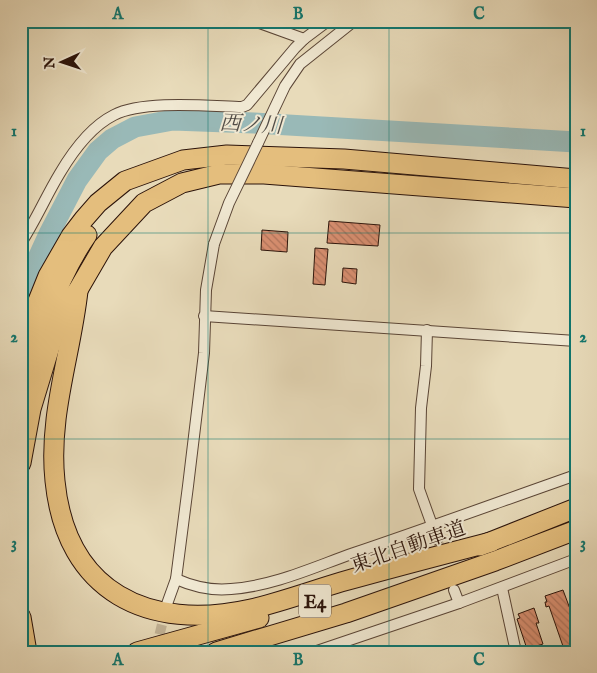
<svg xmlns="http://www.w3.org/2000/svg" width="597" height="673" viewBox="0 0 597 673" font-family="'IM FELL English','Noto Serif JP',serif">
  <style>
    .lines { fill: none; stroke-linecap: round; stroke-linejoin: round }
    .river { stroke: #99b9b7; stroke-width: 21 }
    .building { fill: url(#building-back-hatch); stroke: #2b130a }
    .minor-tunnel { stroke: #c2b397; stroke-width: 10; stroke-dasharray: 10 5; stroke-linecap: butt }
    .minor-casing { stroke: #5a4536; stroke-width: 12 }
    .motorway-casing { stroke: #2b130a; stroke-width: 21 }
    .minor { stroke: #f0e8d2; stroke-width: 10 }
    .motorway { stroke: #e4be7d; stroke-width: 19 }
    .minor-bridge-casing { stroke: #5a4536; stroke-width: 12; stroke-linecap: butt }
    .minor-bridge { stroke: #f0e8d2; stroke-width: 10 }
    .grid { fill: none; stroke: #0f766e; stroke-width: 1; stroke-opacity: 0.55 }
    .labels { text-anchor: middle; stroke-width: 4; stroke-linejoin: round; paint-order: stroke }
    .shield { fill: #f0e8d2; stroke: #665346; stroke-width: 1 }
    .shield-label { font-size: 19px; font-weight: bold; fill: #2b130a }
    .street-label { font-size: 20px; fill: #2b130a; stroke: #f0e8d2 }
    .water-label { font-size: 21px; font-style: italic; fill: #524d47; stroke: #f0e8d2 }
    .neatline { fill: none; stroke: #0f766e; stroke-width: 2 }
    .grid-label { font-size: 16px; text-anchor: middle; font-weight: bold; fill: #0f766e }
  </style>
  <defs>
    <pattern id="building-back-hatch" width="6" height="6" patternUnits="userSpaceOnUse" patternTransform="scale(1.25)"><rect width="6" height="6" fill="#da9072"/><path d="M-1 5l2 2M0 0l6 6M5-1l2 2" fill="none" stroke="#b1745c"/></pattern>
  </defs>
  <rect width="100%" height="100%" fill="#e8dbba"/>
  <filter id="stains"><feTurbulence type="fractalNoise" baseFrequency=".004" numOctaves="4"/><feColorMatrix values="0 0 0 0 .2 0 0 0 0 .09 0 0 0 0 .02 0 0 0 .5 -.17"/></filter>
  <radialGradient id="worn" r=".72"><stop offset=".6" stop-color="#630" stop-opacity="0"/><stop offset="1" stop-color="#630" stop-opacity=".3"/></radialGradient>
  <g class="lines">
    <!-- river -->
    <path class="river" d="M21,295L50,232L77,180L98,151L112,139L135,127L173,120L254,123L576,142"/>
  </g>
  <!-- building -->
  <g class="building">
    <path d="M329,221L380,225L378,246L327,243Z"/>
    <path d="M262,230L288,232L287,252L261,250Z"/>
    <path d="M315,248L328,249L325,285L313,284Z"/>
    <path d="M343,268L357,269L356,284L342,282Z"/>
    <path d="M563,590L576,625V652H565L549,606L546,607L545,602H547L545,596Z"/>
    <path d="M534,608L539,623H536L543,644L527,649L517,619L520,618L518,614Z"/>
  </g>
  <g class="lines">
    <!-- minor-tunnel -->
    <g class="minor-tunnel">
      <path d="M437,539L451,580"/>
      <path d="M156,649L166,608"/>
    </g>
    <defs>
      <g id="minor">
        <path d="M254,21L304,39"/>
        <path d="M258,143L285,86L300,64L354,21"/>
        <path d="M21,243C36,220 46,196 60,173C73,151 90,127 114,115C143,100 207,106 242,107L247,105L295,48L304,39L328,21"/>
        <path d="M204,316L576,341"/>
        <path d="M427,330L426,366L421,408L419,489L437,539"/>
        <path d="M176,579C194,587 211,591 231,589C274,586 314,567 354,553C428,528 502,501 576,475"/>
        <path d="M502,588L516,652"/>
        <path d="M454,590L459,603"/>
        <path d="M167,604L176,579L188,486L204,353L206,290L214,244"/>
        <path d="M314,652L459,603L576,559"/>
      </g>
      <g id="motorway">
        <path d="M78,291C71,355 48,416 55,481C66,592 148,632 251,609C281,602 311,591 341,582C391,568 441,555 491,542"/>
        <path d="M21,343L48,276L71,236L84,219L98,203L125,181L183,160L227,155L344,159L576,179"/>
        <path d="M21,398C33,347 57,278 87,235"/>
        <path d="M21,463L31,409L55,330L64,309L78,290L103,247L144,203L182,183L219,174H264L576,198"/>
        <path d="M480,546L576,508"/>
        <path d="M21,617L27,652"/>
        <path d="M137,652L259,618"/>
        <path d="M216,652L346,613L495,561L576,530"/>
      </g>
    </defs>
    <!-- minor casing -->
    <use href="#minor" class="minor-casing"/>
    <!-- motorway casing -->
    <use href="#motorway" class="motorway-casing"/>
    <!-- minor -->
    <use href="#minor" class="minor"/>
    <!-- motorway -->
    <use href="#motorway" class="motorway"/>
    <defs>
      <path id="minor-bridge" d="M214,244L229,203L258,143"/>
    </defs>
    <!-- minor-bridge casing -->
    <use href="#minor-bridge" class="minor-bridge-casing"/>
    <!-- minor-bridge -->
    <use href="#minor-bridge" class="minor-bridge"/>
  </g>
  <!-- grid -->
  <path class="grid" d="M208,21V652M389,21V652M21,233H576M21,439H576"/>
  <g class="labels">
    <!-- shield labels -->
    <rect class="shield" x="299" y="584.5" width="32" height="33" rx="4"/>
    <g class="shield-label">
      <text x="315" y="608">E4</text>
    </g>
    <!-- street labels -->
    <g class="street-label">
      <text transform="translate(408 546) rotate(-19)" y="7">東北自動車道</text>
    </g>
    <!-- water labels -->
    <g class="water-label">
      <text transform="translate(251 124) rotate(3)" y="7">西ノ川</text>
    </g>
  </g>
  <!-- margin -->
  <rect width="597" height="673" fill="none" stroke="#e8dbba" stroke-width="55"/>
  <!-- north arrow -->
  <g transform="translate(62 62) rotate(267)" stroke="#f0e8d2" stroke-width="4" paint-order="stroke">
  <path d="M0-4L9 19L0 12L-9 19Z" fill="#2b130a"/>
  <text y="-8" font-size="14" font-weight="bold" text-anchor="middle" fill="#2b130a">N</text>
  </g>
  <rect x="28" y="28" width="542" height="618" class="neatline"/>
  <g class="grid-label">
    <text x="118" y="19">A</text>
    <text x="298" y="19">B</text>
    <text x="479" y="19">C</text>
    <text x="14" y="136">1</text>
    <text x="583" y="136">1</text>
    <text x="14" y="342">2</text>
    <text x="583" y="342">2</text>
    <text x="14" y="548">3</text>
    <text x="583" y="548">3</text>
    <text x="118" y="665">A</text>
    <text x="298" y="665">B</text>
    <text x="479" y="665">C</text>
  </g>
  <rect width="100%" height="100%" filter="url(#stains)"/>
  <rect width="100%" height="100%" fill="url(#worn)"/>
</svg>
